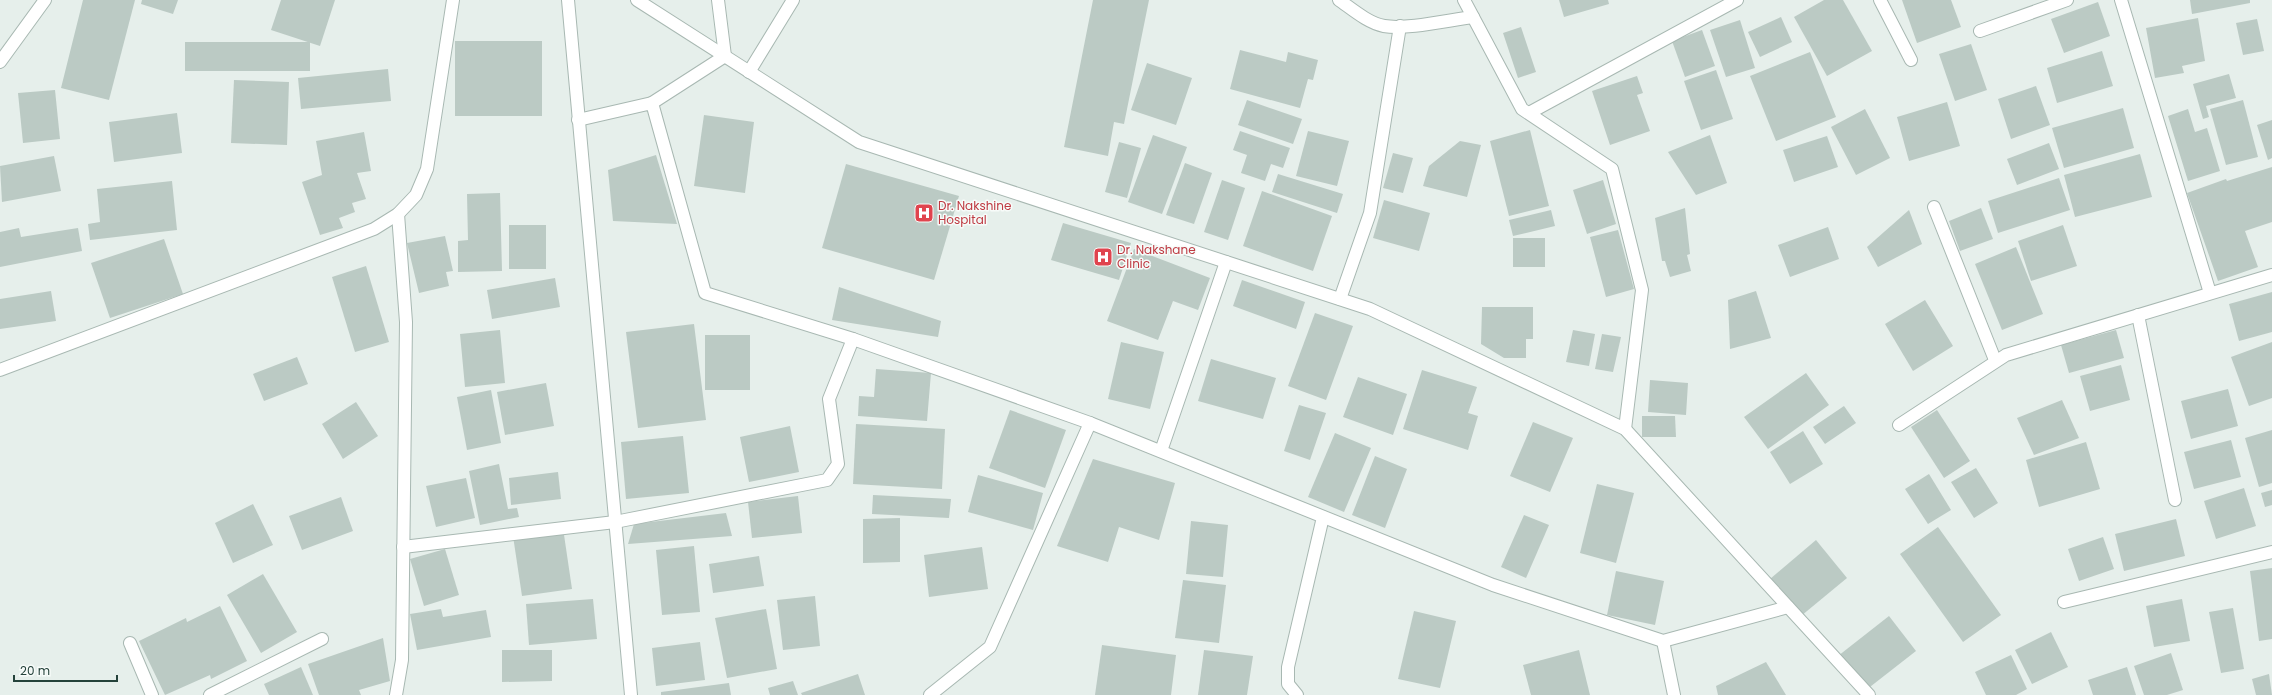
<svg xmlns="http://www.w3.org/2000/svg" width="2272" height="695" viewBox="0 0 2272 695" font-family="Poppins,sans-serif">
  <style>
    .building { fill: #bbcac4 }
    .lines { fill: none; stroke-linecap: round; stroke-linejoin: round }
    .minor-casing { stroke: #a8b8b2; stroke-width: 14 }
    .tertiary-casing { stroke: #a8b8b2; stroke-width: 14 }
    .minor { stroke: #fff; stroke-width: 12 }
    .tertiary { stroke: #fff; stroke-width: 12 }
    .labels { text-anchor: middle; stroke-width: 3; stroke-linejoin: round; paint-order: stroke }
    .health-label { font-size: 12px; fill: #be3a42; stroke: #f7fbf9; text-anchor: start }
  </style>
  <rect width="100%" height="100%" fill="#e6efeb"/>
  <!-- building -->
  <g class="building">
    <path d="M83,0H135L109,100L61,88Z"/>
    <path d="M142,0H178L173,14L141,4Z"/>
    <path d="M281,0H335L320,46L271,30Z"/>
    <path d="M1093,0H1149L1124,124L1114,122L1108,156L1064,147Z"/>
    <path d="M1559,0H1608L1609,4L1564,17Z"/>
    <path d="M1824,0H1843L1872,51L1827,76L1794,17Z"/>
    <path d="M1902,0H1951L1961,27L1917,43Z"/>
    <path d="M2190,0H2250V3L2192,14Z"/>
    <path d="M2098,2L2110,36L2064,53L2051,19Z"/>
    <path d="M1781,17L1792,42L1760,57L1748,32Z"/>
    <path d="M2198,18L2205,61L2182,66L2184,73L2155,78L2146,28Z"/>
    <path d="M2257,19L2264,51L2243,55L2236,23Z"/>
    <path d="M1740,20L1755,68L1726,77L1710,30Z"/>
    <path d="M1521,27L1536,72L1518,78L1503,33Z"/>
    <path d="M1702,30L1715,66L1685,77L1672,41Z"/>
    <rect x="455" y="41" width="87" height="75"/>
    <rect x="185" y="42" width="125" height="29"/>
    <path d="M1971,44L1987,90L1955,101L1939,54Z"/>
    <path d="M1240,50L1286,62L1288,52L1318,60L1313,80L1308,79L1300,108L1230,89Z"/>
    <path d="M2102,51L2113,86L2057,103L2047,68Z"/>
    <path d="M1810,52L1836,117L1776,141L1750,76Z"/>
    <path d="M1147,63L1192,78L1176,125L1131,110Z"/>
    <path d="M388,69L391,101L301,109L298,78Z"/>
    <path d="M1716,70L1733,119L1701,130L1684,81Z"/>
    <path d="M2229,74L2236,98L2206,106L2209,117L2203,119L2193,84Z"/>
    <path d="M1637,76L1643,93L1637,95L1650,131L1610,145L1592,91Z"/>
    <path d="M234,80L289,82L287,145L231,143Z"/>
    <path d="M2036,86L2050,125L2011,139L1998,99Z"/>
    <path d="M55,90L60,139L23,143L18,93Z"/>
    <path d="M1247,100L1302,119L1293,144L1238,125Z"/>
    <path d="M2243,100L2258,157L2226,165L2210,109Z"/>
    <path d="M1947,102L1960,146L1909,161L1897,117Z"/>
    <path d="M2123,108L2134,148L2064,168L2052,128Z"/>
    <path d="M1865,109L1890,158L1856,175L1831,127Z"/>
    <path d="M2188,109L2195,132L2207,128L2220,171L2188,181L2168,116Z"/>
    <path d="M177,113L182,153L114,162L109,122Z"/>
    <path d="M704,115L754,122L745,193L694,186Z"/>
    <path d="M2272,120V158L2268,160L2257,125Z"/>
    <path d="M1530,130L1549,206L1509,216L1490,141Z"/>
    <path d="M1240,131L1290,148L1283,168L1271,164L1265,181L1241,173L1247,155L1233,150Z"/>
    <path d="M1308,131L1349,141L1337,186L1296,176Z"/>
    <path d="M364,132L371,171L357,173L366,199L352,203L355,212L339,218L343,228L320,235L302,182L322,175L316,141Z"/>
    <path d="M1153,135L1187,147L1162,214L1128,202Z"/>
    <path d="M1710,135L1727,183L1696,195L1668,152Z"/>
    <path d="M1827,136L1838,167L1794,182L1783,150Z"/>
    <path d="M1460,141L1481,145L1467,197L1423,186L1429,166Z"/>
    <path d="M1119,142L1141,148L1127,198L1105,192Z"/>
    <path d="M2049,143L2059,169L2017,185L2007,159Z"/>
    <path d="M1393,153L1413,158L1403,193L1383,188Z"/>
    <path d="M2140,154L2152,197L2075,217L2064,175Z"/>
    <path d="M656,155L677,224L613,221L608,170Z"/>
    <path d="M54,156L61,191L2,202L0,166Z"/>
    <path d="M1185,163L1212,173L1194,224L1166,215Z"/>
    <path d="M846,164L959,196L934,280L822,248Z"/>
    <path d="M2272,167V222L2245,231L2258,267L2218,281L2187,193L2226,179L2227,181Z"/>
    <path d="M1278,174L1343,194L1337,213L1272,192Z"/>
    <path d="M2059,178L2070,210L1998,233L1988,201Z"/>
    <path d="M1222,180L1245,188L1228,240L1204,232Z"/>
    <path d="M1603,180L1616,224L1587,234L1573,190Z"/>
    <path d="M172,181L177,230L90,240L88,224L100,222L97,189Z"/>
    <path d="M1262,191L1332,216L1313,271L1243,246Z"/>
    <path d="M500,193L502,271L458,272V241L468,240L467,194Z"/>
    <path d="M1384,200L1430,213L1419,251L1373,238Z"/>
    <path d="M1685,208L1690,254L1687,255L1691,271L1670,277L1665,261H1662L1655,218Z"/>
    <path d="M1981,208L1993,239L1960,251L1949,221Z"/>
    <path d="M1551,210L1555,226L1513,236L1509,220Z"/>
    <path d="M1909,210L1922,244L1878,267L1867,247Z"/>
    <path d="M1063,223L1131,243L1119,280L1051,260Z"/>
    <rect x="509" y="225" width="37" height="44"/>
    <path d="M2063,225L2077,266L2031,281L2018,241Z"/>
    <path d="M1828,227L1839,259L1790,277L1778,245Z"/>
    <path d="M19,228L21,237L78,228L82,251L0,267V232Z"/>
    <path d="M1618,230L1634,289L1606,297L1590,237Z"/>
    <path d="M445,236L453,271L446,272L449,286L419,293L407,243Z"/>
    <rect x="1513" y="238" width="32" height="29"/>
    <path d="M164,239L183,294L110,318L91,263Z"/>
    <path d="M2016,247L2043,314L2002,330L1975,264Z"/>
    <path d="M1134,249L1210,278L1198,310L1173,301L1158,340L1107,321Z"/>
    <path d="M366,266L389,342L355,352L332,277Z"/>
    <path d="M555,278L560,307L492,319L487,290Z"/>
    <path d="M1242,280L1305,302L1296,329L1233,306Z"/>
    <path d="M839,287L941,321L938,337L832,320Z"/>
    <path d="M51,291L56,321L0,329V299Z"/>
    <path d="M1756,291L1771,338L1730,349L1728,300Z"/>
    <path d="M2272,292V332L2239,341L2229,304Z"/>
    <path d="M1925,300L1953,346L1913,371L1885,324Z"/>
    <path d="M1482,307H1533V339H1526V358H1504L1481,344Z"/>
    <path d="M1315,313L1353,326L1326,400L1288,386Z"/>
    <path d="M694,324L706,420L638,428L626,332Z"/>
    <path d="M500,330L505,383L465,387L460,334Z"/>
    <path d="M1573,330L1595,334L1589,366L1566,362Z"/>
    <path d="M2116,330L2124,358L2069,373L2061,345Z"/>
    <path d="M1602,334L1621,337L1613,372L1595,369Z"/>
    <rect x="705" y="335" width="45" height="55"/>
    <path d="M1121,342L1164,352L1150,409L1108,399Z"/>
    <path d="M2272,342V398L2249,406L2231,357Z"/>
    <path d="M297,357L308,384L264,401L253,374Z"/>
    <path d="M1211,359L1276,378L1263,419L1198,401Z"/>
    <path d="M2121,365L2130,400L2090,411L2080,376Z"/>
    <path d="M876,369L931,373L927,421L858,416L859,396L874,397Z"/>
    <path d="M1422,370L1477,387L1468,413L1478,416L1468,450L1403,429Z"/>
    <path d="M1806,373L1829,405L1768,449L1744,417Z"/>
    <path d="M1358,377L1407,394L1393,435L1343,417Z"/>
    <path d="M1650,380L1688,383L1686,415L1648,412Z"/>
    <path d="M546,383L554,426L505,435L497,392Z"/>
    <path d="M2228,389L2238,426L2191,439L2181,401Z"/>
    <path d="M491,390L501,443L467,450L457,397Z"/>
    <path d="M2062,400L2079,438L2034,455L2017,418Z"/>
    <path d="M356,402L378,436L343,459L322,424Z"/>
    <path d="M1299,405L1326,413L1310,460L1284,451Z"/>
    <path d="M1844,406L1856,423L1825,444L1813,427Z"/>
    <path d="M1010,410L1066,430L1045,488L989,468Z"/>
    <path d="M1937,410L1970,461L1944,478L1911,427Z"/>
    <path d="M1642,416H1675L1676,437H1642Z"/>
    <path d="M1533,422L1573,438L1550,492L1510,476Z"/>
    <path d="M856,424L945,429L942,489L853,484Z"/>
    <path d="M790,426L799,472L749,482L740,437Z"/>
    <path d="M2272,430V483L2259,487L2245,438Z"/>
    <path d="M1803,431L1823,464L1790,484L1770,452Z"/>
    <path d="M1335,433L1371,448L1344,512L1308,497Z"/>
    <path d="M683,436L689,493L626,499L621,442Z"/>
    <path d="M2231,440L2241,477L2194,489L2184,452Z"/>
    <path d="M2086,442L2100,489L2039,507L2026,460Z"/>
    <path d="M1375,456L1407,469L1385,528L1352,515Z"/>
    <path d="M1093,459L1175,483L1159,540L1119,527L1108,562L1057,546Z"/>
    <path d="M499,464L508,509L517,508L519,517L480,525L469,471Z"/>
    <path d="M1976,468L1998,503L1974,518L1951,482Z"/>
    <path d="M558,472L561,499L511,505L509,478Z"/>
    <path d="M1929,474L1951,510L1928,524L1905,489Z"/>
    <path d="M978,475L1043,493L1033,530L968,512Z"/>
    <path d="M466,478L475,518L436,527L426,486Z"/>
    <path d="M1597,484L1634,493L1616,563L1580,553Z"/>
    <path d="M2244,488L2256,526L2216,539L2204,501Z"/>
    <path d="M2272,490V505L2265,507L2261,493Z"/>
    <path d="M873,495L951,499L949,518L872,514Z"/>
    <path d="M798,496L802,533L752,538L748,502Z"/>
    <path d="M341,497L353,531L302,550L289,516Z"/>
    <path d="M253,504L273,545L233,563L215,523Z"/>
    <path d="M726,513L732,536L628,544L634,524Z"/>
    <path d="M1524,515L1549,525L1526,578L1501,567Z"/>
    <path d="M900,518V562L863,563V519Z"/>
    <path d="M2176,519L2185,556L2124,571L2115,534Z"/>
    <path d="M1191,521L1228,525L1223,577L1186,574Z"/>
    <path d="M1938,527L2001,615L1963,642L1900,554Z"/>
    <path d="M563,528L572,589L522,596L513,536Z"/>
    <path d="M2103,537L2114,569L2079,581L2068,549Z"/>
    <path d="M1816,540L1847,578L1801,616L1770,579Z"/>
    <path d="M694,546L700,612L662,615L656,550Z"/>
    <path d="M982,547L988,589L929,597L924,555Z"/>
    <path d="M445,549L459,595L424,606L410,559Z"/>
    <path d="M759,556L764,586L713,593L709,564Z"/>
    <path d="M2272,568V639L2259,641L2250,571Z"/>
    <path d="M1616,571L1664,581L1655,625L1607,615Z"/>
    <path d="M263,574L297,632L261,653L227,595Z"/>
    <path d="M1183,580L1226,585L1219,643L1175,638Z"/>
    <path d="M815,596L820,646L783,650L777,600Z"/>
    <path d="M593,599L597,639L529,645L526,604Z"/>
    <path d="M2182,599L2190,641L2154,647L2146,606Z"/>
    <path d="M220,606L247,661L211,679L210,675L165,695L139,641L186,618L187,622Z"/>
    <path d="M2233,608L2244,669L2221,673L2209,612Z"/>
    <path d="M441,609L443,617L486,610L491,637L417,650L410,614Z"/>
    <path d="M766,609L777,669L727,678L715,618Z"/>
    <path d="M1414,611L1456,621L1440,688L1398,679Z"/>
    <path d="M1889,616L1916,651L1866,690L1838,656Z"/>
    <path d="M2051,632L2068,667L2032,684L2015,650Z"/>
    <path d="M383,638L390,681L359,690L361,695H319L308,664Z"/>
    <path d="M700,642L705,680L656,686L652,648Z"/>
    <path d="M1102,645L1176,655L1171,695H1095Z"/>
    <path d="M502,650H552V681L502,682Z"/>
    <path d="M1204,650L1253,656L1247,695H1198Z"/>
    <path d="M1579,650L1590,695H1531L1523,665Z"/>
    <path d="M2171,653L2183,690L2167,695H2144L2134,666Z"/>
    <path d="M2011,655L2027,689L2016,695H1986L1975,672Z"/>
    <path d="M1766,662L1786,695H1718L1716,686Z"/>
    <path d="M301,667L313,695H269L264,684Z"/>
    <path d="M2127,667L2136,695H2093L2088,680Z"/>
    <path d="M858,674L865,695H802L801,693Z"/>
    <path d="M2269,674L2272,695H2256L2252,679Z"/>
    <path d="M793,681L798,695H770L768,688Z"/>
    <path d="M729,683L731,695H661V692Z"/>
  </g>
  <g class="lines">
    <defs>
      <g id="minor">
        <path d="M637,0L859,142L1370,309L1625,429L1869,695"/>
        <path d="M1339,0C1352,9 1368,23 1384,26C1407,30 1449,20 1473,17"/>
        <path d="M1464,0L1522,109L1612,169L1642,290L1625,429"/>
        <path d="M1880,0L1911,60"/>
        <path d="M2121,0L2210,293"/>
        <path d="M1980,31L2067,0"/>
        <path d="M0,62L45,0"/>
        <path d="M749,72L793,0"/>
        <path d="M652,103L725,56L718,0"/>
        <path d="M1529,113L1737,0"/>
        <path d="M578,120L652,103L705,293L853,339L1090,423"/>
        <path d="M1934,207L1995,360"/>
        <path d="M1340,299L1370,213L1400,26"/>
        <path d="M2138,315L2175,500"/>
        <path d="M0,370L374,229L398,214L416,195L427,169L453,0"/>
        <path d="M1899,425L2006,355L2272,275"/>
        <path d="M1161,451L1226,262"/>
        <path d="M403,547L615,522L827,480L838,464L829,399L853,339"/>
        <path d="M2064,602L2272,552"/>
        <path d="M1663,641L1674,695"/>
        <path d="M130,643L152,695"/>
        <path d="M210,695L322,639"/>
        <path d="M396,695L402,660L406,322L398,214"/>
        <path d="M930,695L990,647L1090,423L1493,585L1663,641L1788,607"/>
        <path d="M1297,695L1288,684V667L1323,517"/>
      </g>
      <path id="tertiary" d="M568,0L631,695"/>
    </defs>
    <!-- minor casing -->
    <use href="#minor" class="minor-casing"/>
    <!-- tertiary casing -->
    <use href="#tertiary" class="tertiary-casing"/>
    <!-- minor -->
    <use href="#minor" class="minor"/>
    <!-- tertiary -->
    <use href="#tertiary" class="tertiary"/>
  </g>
  <!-- icons -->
  <defs>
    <symbol id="hospital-square" viewBox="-11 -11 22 22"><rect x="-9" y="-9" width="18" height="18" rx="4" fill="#e0444e" stroke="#f7fbf9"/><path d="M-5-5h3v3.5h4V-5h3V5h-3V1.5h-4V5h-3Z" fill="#fff"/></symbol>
  </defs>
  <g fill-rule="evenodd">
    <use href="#hospital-square" x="913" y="202" width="22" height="22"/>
    <use href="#hospital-square" x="1092" y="246" width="22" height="22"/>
  </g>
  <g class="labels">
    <!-- health labels -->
    <g class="health-label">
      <text x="938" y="210">Dr. Nakshine<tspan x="938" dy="14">Hospital</tspan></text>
      <text x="1117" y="254">Dr. Nakshane<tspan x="1117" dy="14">Clinic</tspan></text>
    </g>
  </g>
  <!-- scale -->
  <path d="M14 675v6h103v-6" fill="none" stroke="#24423a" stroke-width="2"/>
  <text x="20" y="675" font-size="12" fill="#24423a" stroke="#f7fbf9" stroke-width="3" paint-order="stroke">20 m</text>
</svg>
